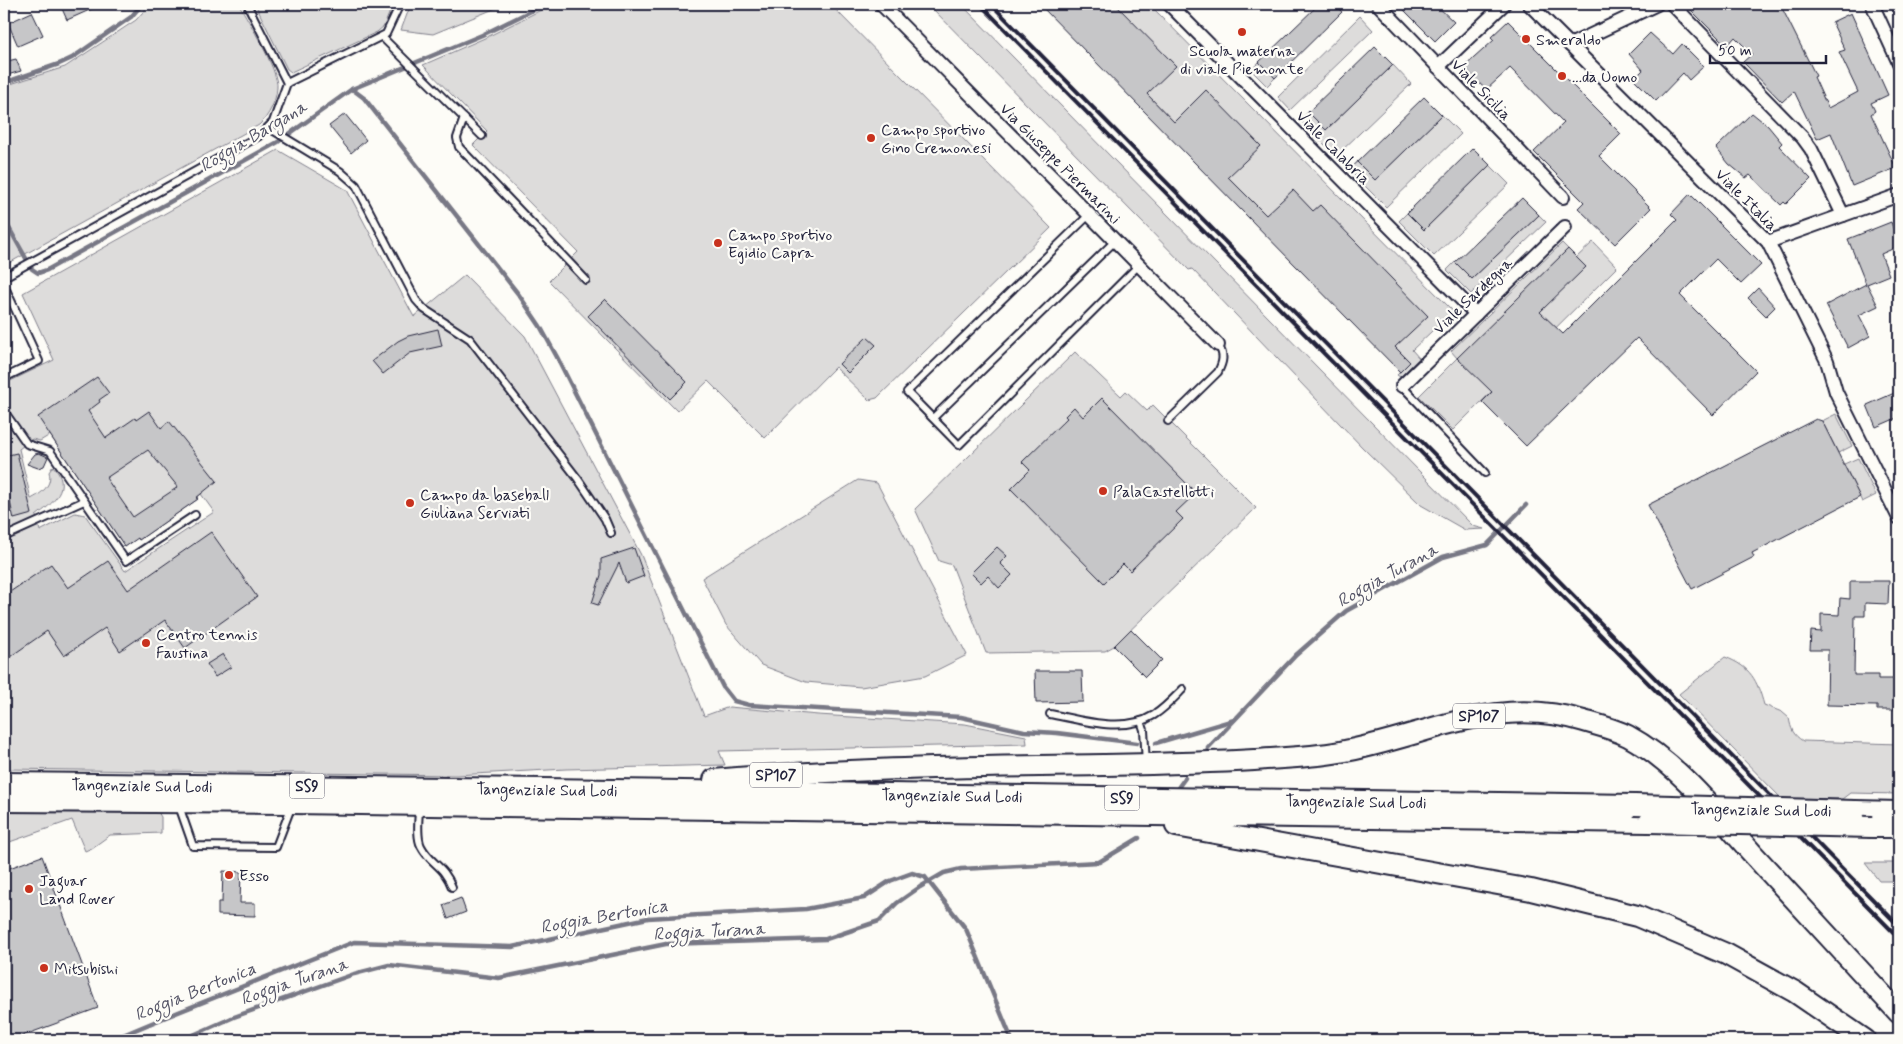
<svg xmlns="http://www.w3.org/2000/svg" width="1903" height="1044" viewBox="0 0 1903 1044" font-family="Mynerve,sans-serif">
  <style>
    .green { fill: #dddcdb; stroke: #807f8b; fill-rule: evenodd }
    .lines { fill: none; stroke-linecap: round; stroke-linejoin: round }
    .stream { stroke: #787885; stroke-width: 4.5 }
    .building { fill: #c6c6c8; stroke: #22223b; fill-rule: evenodd }
    .service-casing { stroke: #22223b; stroke-width: 10 }
    .minor-casing { stroke: #22223b; stroke-width: 16 }
    .trunk-casing { stroke: #22223b; stroke-width: 24 }
    .service { stroke: #fdfcf7; stroke-width: 6 }
    .minor { stroke: #fdfcf7; stroke-width: 12 }
    .trunk { stroke: #fdfcf7; stroke-width: 20 }
    .rail { stroke: #22223b; stroke-width: 4 }
    .trunk-bridge-casing { stroke: #22223b; stroke-width: 24; stroke-linecap: butt }
    .trunk-bridge { stroke: #fdfcf7; stroke-width: 20 }
    .poi-dot { fill: #c8321e; stroke: #fdfcf7; stroke-width: 2 }
    .labels { text-anchor: middle; stroke-width: 4.5; stroke-linejoin: round; paint-order: stroke }
    .shield { fill: #fdfcf7; stroke: #646373; stroke-width: 1 }
    .shield-label { font-size: 15px; font-weight: bold; fill: #22223b }
    .poi-label { font-size: 16px; fill: #22223b; stroke: #fdfcf7; text-anchor: start }
    .street-label { font-size: 16px; fill: #22223b; stroke: #fdfcf7 }
    .water-label { font-size: 18px; font-style: italic; fill: #545466; stroke: #fdfcf7 }
  </style>
  <rect width="100%" height="100%" fill="#fdfcf7"/>
  <filter id="ink" filterUnits="userSpaceOnUse"><feTurbulence type="fractalNoise" baseFrequency=".02" numOctaves="2"/><feDisplacementMap in="SourceGraphic" scale="10" xChannelSelector="R" yChannelSelector="G"/><feConvolveMatrix kernelMatrix="1 2 1 2 8 2 1 2 1" color-interpolation-filters="sRGB"/></filter>
  <g filter="url(#ink)">
    <!-- green -->
    <g class="green">
      <path d="M150,4H239C248,21 279,70 277,88C276,101 269,116 259,125L9,263L4,251V86L65,67L136,20Z"/>
      <path d="M255,4H312L314,8L325,4H393L384,26L377,32L291,72L287,69Z"/>
      <path d="M411,4H506L433,34L401,30Z"/>
      <path d="M553,4H830L1051,228L877,398L869,400L835,367L765,438L708,381L677,411L549,281L578,252L473,145L487,131L423,65L487,37Z"/>
      <path d="M928,4H961L1473,526L1484,529L1465,530L1421,505L1362,447L1192,269L1189,270Z"/>
      <path d="M1058,4H1149L1453,311L1412,350L1419,358L1400,377L1397,375L1410,362Z"/>
      <path d="M1360,16L1373,30L1290,110L1278,97Z"/>
      <path d="M1259,62L1275,78L1267,86L1251,70Z"/>
      <path d="M1393,65L1411,84L1336,156L1300,120L1308,112L1326,130Z"/>
      <path d="M1442,115L1461,134L1386,207L1349,170L1357,162L1375,180Z"/>
      <path d="M278,150L347,190L414,317L465,275L525,336L641,555L704,716L729,707L818,715L965,724L1026,736L1027,744L719,751L725,765L566,769L456,775L4,769V384L54,360L23,293ZM50,435L125,547L137,538L139,540L198,499L197,498L201,494L214,512L125,571L85,515L75,513L40,531L36,516C53,503 73,488 53,466L49,472C53,485 41,494 31,499L19,449L32,439L40,441Z"/>
      <path d="M1490,165L1509,184L1434,256L1399,221L1407,213L1424,230Z"/>
      <path d="M1539,215L1546,222L1471,294L1447,270L1455,262L1472,279Z"/>
      <path d="M1593,242L1617,267L1453,430L1419,396L1457,358L1451,351L1562,243L1568,249L1458,358L1476,376L1576,258Z"/>
      <path d="M1075,352L1121,396L1126,391L1147,411L1153,405L1256,508L1114,646L1105,651L986,653L952,565L939,561L915,509Z"/>
      <path d="M1836,414L1852,446L1838,453L1822,421Z"/>
      <path d="M1858,458L1876,495L1862,502L1844,464Z"/>
      <path d="M858,480L877,483L967,655L925,676L861,687L806,682L761,665L726,625L702,578Z"/>
      <path d="M1725,657C1751,667 1757,680 1764,705L1782,712L1789,718C1791,729 1793,735 1803,741L1899,744V794L1850,793L1842,799L1781,798L1679,694Z"/>
      <path d="M4,810L158,812L161,817V833L110,835L92,848L85,851L72,820L4,844Z"/>
      <path d="M1865,863H1899V881H1879Z"/>
    </g>
    <g class="lines">
      <!-- stream -->
      <g class="stream">
        <path d="M4,83L59,64L72,58L131,17L142,4"/>
        <path d="M352,89L364,98L519,295L540,326L557,357L723,687L734,701L749,705L961,717L1024,731L1057,733L1137,743"/>
        <path d="M4,219L32,269L38,273L47,270L278,142L352,89L482,35L545,4"/>
        <path d="M1156,743L1234,720"/>
        <path d="M1208,748L1296,655L1346,611L1443,557L1487,545L1526,505"/>
        <path d="M1177,789L1185,778"/>
        <path d="M111,1040L166,1017L354,942L512,947L648,918L806,909L864,898L890,881L912,873L925,877L966,929L1012,1040"/>
        <path d="M182,1040L234,1017L354,974L389,965L499,978L666,944L826,939L879,921L897,903L920,887L944,873L961,869L1099,862L1139,838"/>
      </g>
    </g>
    <!-- building -->
    <g class="building">
      <path d="M60,4H103L67,20Z"/>
      <path d="M1039,4H1115L1176,66L1147,94L1174,122L1206,90L1261,146L1228,177L1266,215L1293,190L1313,211L1320,205L1428,316L1395,347L1410,362L1400,372Z"/>
      <path d="M1319,4H1334L1342,12L1275,78L1259,62Z"/>
      <path d="M1398,4H1435L1454,22L1435,41Z"/>
      <path d="M1685,4H1730L1732,9L1743,4H1780L1816,76L1814,77L1828,108L1858,92L1839,52L1845,50L1832,22L1851,13L1888,95L1871,103L1875,111L1871,114L1896,168L1852,186L1831,133L1817,139L1794,91L1782,102L1743,62L1752,54L1735,37L1727,46Z"/>
      <path d="M32,12L43,35L18,46L8,23Z"/>
      <path d="M1508,21L1621,134L1599,156L1651,208L1615,244L1578,208L1584,202L1534,152L1564,123L1510,68L1486,90L1464,67L1494,40L1491,37Z"/>
      <path d="M1650,33L1673,54L1682,44L1704,66L1689,80L1683,73L1656,101L1634,79L1643,70L1629,54Z"/>
      <path d="M1375,47L1393,65L1326,130L1308,112Z"/>
      <path d="M16,59L21,71L4,76V62Z"/>
      <path d="M1424,97L1442,115L1375,180L1357,162Z"/>
      <path d="M1752,113L1768,126L1782,143L1779,146L1811,179L1786,204L1784,202L1781,205L1750,175L1746,178L1729,164L1716,148Z"/>
      <path d="M345,114L366,140L351,153L329,126Z"/>
      <path d="M1473,148L1490,165L1424,230L1407,213Z"/>
      <path d="M1690,194L1761,265L1741,284L1716,259L1680,295L1756,371L1713,415L1637,338L1526,446L1482,402L1492,392L1457,358L1568,249L1586,267L1540,312L1563,334L1677,220L1671,214Z"/>
      <path d="M1522,198L1539,215L1472,279L1455,262Z"/>
      <path d="M1891,222L1899,246L1881,254L1889,275L1867,284L1878,306L1859,315L1870,336L1848,348L1826,305L1866,284L1848,239Z"/>
      <path d="M1758,288L1775,307L1766,316L1748,298Z"/>
      <path d="M605,299L687,382L670,399L588,316Z"/>
      <path d="M438,329L442,346L410,353L383,374L372,361L398,341L408,336Z"/>
      <path d="M867,337L876,345L848,373L839,364Z"/>
      <path d="M97,377L109,393L99,400L100,402L88,411L106,438L135,418L136,420L149,411L161,428L169,421L217,481L196,498L198,499L139,540L138,538L125,547L38,417ZM148,450L178,487L133,517L106,478Z"/>
      <path d="M1899,391V417L1876,427L1867,405Z"/>
      <path d="M1102,398L1196,493L1176,512L1183,519L1130,571L1123,564L1104,583L1011,489L1030,470L1022,462L1067,418L1065,416L1074,407L1083,417Z"/>
      <path d="M1816,419L1822,421L1860,497L1752,553L1754,557L1692,589L1648,505Z"/>
      <path d="M17,453L32,514L14,519L4,477V456Z"/>
      <path d="M39,453L48,457L44,466L38,468L27,464L35,454Z"/>
      <path d="M211,532L257,597L185,648L165,620L120,651L105,628L64,656L47,631L4,661V596L51,564L68,588L108,561L128,590Z"/>
      <path d="M997,547L1007,556L1000,563L1012,575L999,588L988,576L981,583L971,573Z"/>
      <path d="M634,548L644,576L626,583L619,563L598,605L592,603L601,575V559Z"/>
      <path d="M1850,581H1889L1888,604L1865,603V616H1855L1854,675H1878V679H1899V710H1877V706L1827,705L1828,650H1810L1811,631L1821,632V614L1839,615L1840,598L1850,599Z"/>
      <path d="M1131,629L1162,660L1145,677L1114,646Z"/>
      <path d="M223,654L231,667L215,677L207,664Z"/>
      <path d="M1035,671H1082L1083,702L1036,703Z"/>
      <path d="M42,856L98,1008L11,1040H4V870Z"/>
      <path d="M223,871L241,872L240,903H255V916L218,915V902H222Z"/>
      <path d="M461,898L466,912L448,919L443,905Z"/>
    </g>
    <g class="lines">
      <defs>
        <g id="service">
          <path d="M382,37L482,136"/>
          <path d="M287,83L386,34L400,4"/>
          <path d="M464,118L457,138L459,147L586,280"/>
          <path d="M269,128L340,171L356,185L416,300L424,309L470,339L578,479L605,519L611,533"/>
          <path d="M1089,215L907,392L959,445L1139,265"/>
          <path d="M4,277L259,136L273,122L287,83L247,4"/>
          <path d="M4,285L39,361L4,378"/>
          <path d="M1402,386L1485,473"/>
          <path d="M4,411L27,444L50,451L126,561L195,515"/>
          <path d="M933,418L1115,241"/>
          <path d="M1168,421L1218,372C1223,362 1225,355 1218,345"/>
          <path d="M4,537L84,501"/>
          <path d="M1050,714C1081,720 1124,734 1154,715C1165,708 1174,698 1183,689"/>
          <path d="M1141,721L1144,730L1146,763"/>
          <path d="M179,806L193,846L276,847L292,805"/>
          <path d="M419,806C419,818 416,836 421,846C430,864 444,865 452,887"/>
        </g>
        <g id="minor">
          <path d="M881,4L1218,345"/>
          <path d="M1169,4L1476,314"/>
          <path d="M1378,4L1563,197"/>
          <path d="M1529,4L1768,242L1827,361L1836,392L1899,518"/>
          <path d="M1672,4L1803,138L1811,149L1843,215"/>
          <path d="M1872,4L1899,63"/>
          <path d="M1570,45L1657,4"/>
          <path d="M1438,67L1504,4"/>
          <path d="M1768,242L1899,195"/>
          <path d="M1402,386L1565,227"/>
        </g>
        <g id="trunk">
          <path d="M714,780C843,768 973,767 1103,765C1153,764 1204,763 1254,760C1283,758 1312,757 1340,752C1427,737 1492,694 1584,721C1598,725 1614,729 1628,736C1676,762 1716,812 1752,853C1801,906 1850,960 1899,1013"/>
          <path d="M4,783L544,789L1634,805"/>
          <path d="M4,801L292,803L1649,822"/>
          <path d="M1855,811L1899,812"/>
          <path d="M1176,826L1531,890L1637,916L1726,954L1795,992L1865,1040"/>
          <path d="M1872,827H1899"/>
        </g>
      </defs>
      <!-- service casing -->
      <use href="#service" class="service-casing"/>
      <!-- minor casing -->
      <use href="#minor" class="minor-casing"/>
      <!-- trunk casing -->
      <use href="#trunk" class="trunk-casing"/>
      <!-- service -->
      <use href="#service" class="service"/>
      <!-- minor -->
      <use href="#minor" class="minor"/>
      <!-- trunk -->
      <use href="#trunk" class="trunk"/>
      <!-- rail -->
      <g class="rail">
        <path d="M980,4L1899,938"/>
        <path d="M991,4L1899,926"/>
      </g>
      <defs>
        <g id="trunk-bridge">
          <path d="M1634,805L1855,811"/>
          <path d="M1649,822L1872,827"/>
        </g>
      </defs>
      <!-- trunk-bridge casing -->
      <use href="#trunk-bridge" class="trunk-bridge-casing"/>
      <!-- trunk-bridge -->
      <use href="#trunk-bridge" class="trunk-bridge"/>
    </g>
  </g>
  <!-- markers -->
  <g class="poi-dot">
    <circle cx="1242" cy="32" r="5"/>
    <circle cx="1526" cy="39" r="5"/>
    <circle cx="1562" cy="76" r="5"/>
    <circle cx="871" cy="138" r="5"/>
    <circle cx="718" cy="243" r="5"/>
    <circle cx="1103" cy="491" r="5"/>
    <circle cx="410" cy="503" r="5"/>
    <circle cx="146" cy="643" r="5"/>
    <circle cx="229" cy="875" r="5"/>
    <circle cx="29" cy="889" r="5"/>
    <circle cx="44" cy="968" r="5"/>
  </g>
  <g class="labels">
    <!-- shield labels -->
    <g class="shield">
      <rect x="1453" y="703.5" width="52" height="25" rx="4"/>
      <rect x="750" y="762.5" width="52" height="25" rx="4"/>
      <rect x="289.5" y="773.5" width="35" height="25" rx="4"/>
      <rect x="1104.5" y="785.5" width="35" height="25" rx="4"/>
    </g>
    <g class="shield-label">
      <text x="1479" y="721">SP107</text>
      <text x="776" y="780">SP107</text>
      <text x="307" y="791">SS9</text>
      <text x="1122" y="803">SS9</text>
    </g>
    <!-- poi labels -->
    <g class="poi-label">
      <text x="1536" y="45">Smeraldo</text>
      <text x="1242" y="56" text-anchor="middle">Scuola materna<tspan x="1242" dy="18">di viale Piemonte</tspan></text>
      <text x="1572" y="82">...da Uomo</text>
      <text x="881" y="135">Campo sportivo<tspan x="881" dy="18">Gino Cremonesi</tspan></text>
      <text x="728" y="240">Campo sportivo<tspan x="728" dy="18">Egidio Capra</tspan></text>
      <text x="1113" y="497">PalaCastellotti</text>
      <text x="420" y="500">Campo da baseball<tspan x="420" dy="18">Giuliana Serviati</tspan></text>
      <text x="156" y="640">Centro tennis<tspan x="156" dy="18">Faustina</tspan></text>
      <text x="239" y="881">Esso</text>
      <text x="39" y="886">Jaguar<tspan x="39" dy="18">Land Rover</tspan></text>
      <text x="54" y="974">Mitsubishi</text>
    </g>
    <!-- street labels -->
    <g class="street-label">
      <text transform="translate(1482 89) rotate(46)" y="6">Viale Sicilia</text>
      <text transform="translate(1334 147) rotate(45)" y="6">Viale Calabria</text>
      <text transform="translate(1061 163) rotate(45)" y="6">Via Giuseppe Piermarini</text>
      <text transform="translate(1747 199) rotate(45)" y="6">Viale Italia</text>
      <text transform="translate(1472 295) rotate(-44)" y="6">Viale Sardegna</text>
      <text transform="translate(142 785) rotate(1)" y="6">Tangenziale Sud Lodi</text>
      <text transform="translate(547 789) rotate(1)" y="6">Tangenziale Sud Lodi</text>
      <text transform="translate(952 795) rotate(1)" y="6">Tangenziale Sud Lodi</text>
      <text transform="translate(1356 801) rotate(1)" y="6">Tangenziale Sud Lodi</text>
      <text transform="translate(1761 809) rotate(1)" y="6">Tangenziale Sud Lodi</text>
    </g>
    <!-- water labels -->
    <g class="water-label">
      <text transform="translate(253 136) rotate(-31)" y="6">Roggia Bargana</text>
      <text transform="translate(1387 575) rotate(-29)" y="6">Roggia Turana</text>
      <text transform="translate(604 916) rotate(-10)" y="6">Roggia Bertonica</text>
      <text transform="translate(709 931) rotate(-3)" y="6">Roggia Turana</text>
      <text transform="translate(294 981) rotate(-19)" y="6">Roggia Turana</text>
      <text transform="translate(195 991) rotate(-22)" y="6">Roggia Bertonica</text>
    </g>
  </g>
  <!-- margin -->
  <rect width="1903" height="1044" fill="none" stroke="#fdfcf7" stroke-width="20"/>
  <rect x="10" y="10" width="1883" height="1024" fill="none" stroke="#22223b" stroke-width="2" filter="url(#ink)"/>
  <!-- scale -->
  <path d="M1710 55v8h116v-8" fill="none" stroke="#22223b" stroke-width="2.5"/>
  <text x="1718" y="55" font-size="15" fill="#22223b" stroke="#fdfcf7" stroke-width="4" paint-order="stroke">50 m</text>
</svg>
